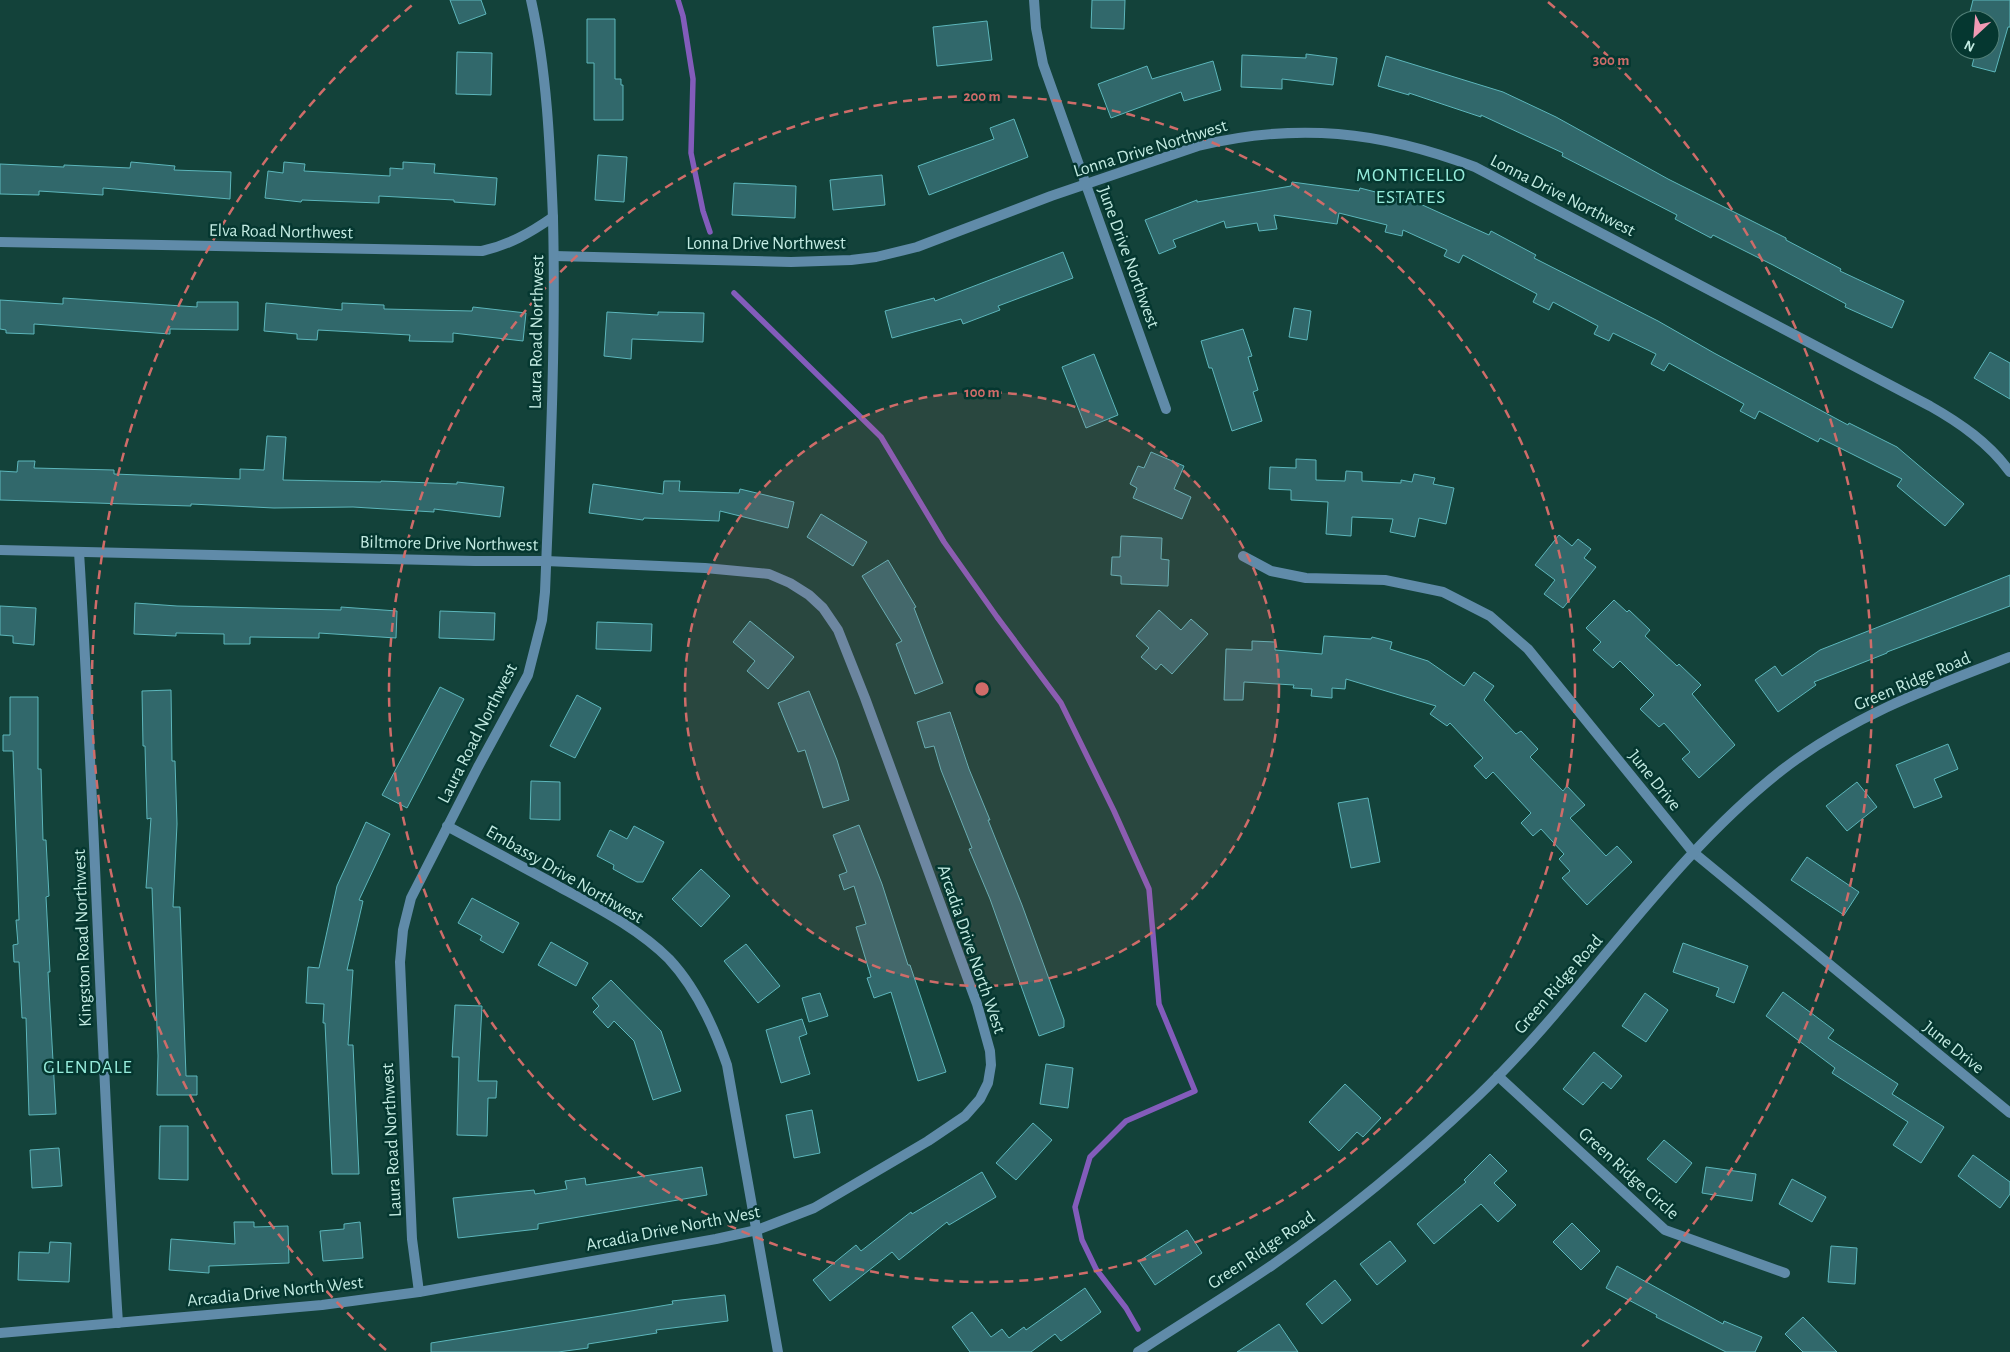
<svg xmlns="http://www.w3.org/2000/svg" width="2010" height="1352" viewBox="0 0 2010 1352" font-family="'Alegreya Sans',sans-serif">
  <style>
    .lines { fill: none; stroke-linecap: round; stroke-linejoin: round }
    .stream { stroke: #835cbb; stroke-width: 5.5 }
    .building { fill: #31686b; stroke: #5cb6bb }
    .minor { stroke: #608ba9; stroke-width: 10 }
    .tertiary { stroke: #608ba9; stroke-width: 10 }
    .ring { fill: none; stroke: #cf6c69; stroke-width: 2.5; stroke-dasharray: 9 6 }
    .labels { text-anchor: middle; stroke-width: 5; stroke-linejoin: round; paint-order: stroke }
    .street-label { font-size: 18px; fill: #c3ebe2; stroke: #053730 }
    .neighbourhood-label { font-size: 19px; letter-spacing: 1px; fill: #96ecdb; stroke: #053730 }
    .centre { fill: #cf6c69; stroke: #053730; stroke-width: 2.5 }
    .ring-label { font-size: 15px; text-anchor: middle; font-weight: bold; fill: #cf6c69; stroke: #053730; stroke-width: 5; stroke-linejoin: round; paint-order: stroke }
  </style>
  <rect width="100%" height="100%" fill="#13423a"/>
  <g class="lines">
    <!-- stream -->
    <g class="stream">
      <path d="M678,0L683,16L693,79L691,153L703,211L710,232"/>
      <path d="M734,293L881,437L944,542L997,617L1061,703L1114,811L1149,889L1159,1004L1195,1091L1126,1121L1090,1157L1075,1207L1082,1240L1096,1269L1126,1308L1138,1329"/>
    </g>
  </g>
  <!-- building -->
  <g class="building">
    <path d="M450,0H481L486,14L459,24Z"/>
    <path d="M1092,0H1125L1124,29L1091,28Z"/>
    <path d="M1973,0H2010V27H2008L1995,72L1972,66L1976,50H1990V20L1969,16Z"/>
    <path d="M587,19H615V79H621V85H623V120H594V63H587Z"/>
    <path d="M987,21L992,60L937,66L933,27Z"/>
    <path d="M457,52L492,53L491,95L456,94Z"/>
    <path d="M1306,54L1337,58L1333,85L1282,79V89L1241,87L1242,55L1306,58Z"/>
    <path d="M1386,56L1503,92L1556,117L1668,179L1786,238V240L1841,269L1840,271L1904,301L1892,328L1845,307L1846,304L1773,265L1713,235L1711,238L1675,219L1677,215L1562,156L1563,153L1481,115V117L1409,93V95L1378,86Z"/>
    <path d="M1213,61L1221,90L1184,101L1181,92L1111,118L1098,84L1147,66L1152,79Z"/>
    <path d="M1014,119L1028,157L929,195L918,166L994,139L990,128Z"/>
    <path d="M598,155L627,157L624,202L595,200Z"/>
    <path d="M131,162L175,166L174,170L231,172L230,199L103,188V195L39,191V195L0,194V164L64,167V165L130,168Z"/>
    <path d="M284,162L305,164L304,171L390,176V168L403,169V162L435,164L434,173L497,178L495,205L454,202V200L379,196V203L302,200L301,202L265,198L268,171L283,173Z"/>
    <path d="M882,175L885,205L833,210L830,180Z"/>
    <path d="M1292,182L1359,191L1360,188L1418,203L1489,235L1491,231L1536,255L1534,258L1658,321L1714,353L1848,425L1849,423L1897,447L1964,504L1945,526L1897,486L1902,479L1820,438L1818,442L1759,411L1755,419L1740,411L1744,404L1669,363L1664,371L1651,364L1656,354L1613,333L1609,341L1594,334L1598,326L1553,302L1549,310L1533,302L1537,294L1463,255L1459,263L1444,256L1447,250L1403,230L1402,236L1385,232L1387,225L1339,213L1337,224L1274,215L1277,229L1259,231L1257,223L1226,228L1224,221L1173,240L1176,247L1159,254L1145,220L1197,200V202L1291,186Z"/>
    <path d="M734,183L796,186L795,218L732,215Z"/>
    <path d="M1063,252L1073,278L998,306L1000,310L963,324L961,319L892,338L885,311L934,298L935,301Z"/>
    <path d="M63,298L197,307V302H238V330L170,329V334L34,324V334L6,333V330L0,329V300L63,304Z"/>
    <path d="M266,303L342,310V303L384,305V309L472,311L473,307L526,313L523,341L453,333V342L409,341L410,335L318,330L317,340L297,339V334L264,331Z"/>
    <path d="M1294,308L1311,311L1307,340L1289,337Z"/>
    <path d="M607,312L658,315V312L704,313L703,342L632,339L631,359L604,356Z"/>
    <path d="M1243,329L1252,356L1248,357L1258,390L1253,392L1262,421L1232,431L1212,368H1209L1201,341Z"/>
    <path d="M1990,352L2010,363V399L1974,378Z"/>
    <path d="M1094,354L1118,415L1086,428L1062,367Z"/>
    <path d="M267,436L286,437L283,480L381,482V481L457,484V482L504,487L500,517L434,509V512L353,507L274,508L191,504V506L0,500V471L17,472L18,461H35L34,468L114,470V474L240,479V469L264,470Z"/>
    <path d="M1151,452L1184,466L1174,489L1191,497L1182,519L1133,498L1137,488L1130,484L1138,466L1144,468Z"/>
    <path d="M1296,459L1316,460V480L1345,481L1346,471L1362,472V481L1401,483V480L1412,482L1414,474L1435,478L1433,484L1454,488L1446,524L1419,518L1415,537L1390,532L1393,519L1352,517L1351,536L1326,534L1328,502L1291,500V490L1269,489L1270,467L1296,468Z"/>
    <path d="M664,481H680L679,491L739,493L740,489L794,502L788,528L720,511L719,521L644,518L643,520L589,513L593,484L663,494Z"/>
    <path d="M821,514L867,542L853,566L807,537Z"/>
    <path d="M1559,535L1572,546L1578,539L1591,549L1584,558L1596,567L1563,608L1544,594L1555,580L1535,565Z"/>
    <path d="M1121,536L1162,538L1161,559L1169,560L1168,586L1121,584V576L1111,575L1112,557H1120Z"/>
    <path d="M888,560L916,607L914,608L943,683L915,694L896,644L902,641L862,576Z"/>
    <path d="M2010,575V606L1887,652V653L1814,682L1816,685L1778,712L1755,680L1775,666L1782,676L1820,650Z"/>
    <path d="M1614,600L1627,612L1629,610L1650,630L1645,636L1677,666L1679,664L1701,685L1692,694L1735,745L1699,778L1682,759L1690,752L1664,723L1659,727L1640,709L1654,695L1620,661L1613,668L1593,650L1601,642L1586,628Z"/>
    <path d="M135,603L177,606L341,610V607L397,611L396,638L319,633V638L250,637V644H224V634L176,633V636L134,634Z"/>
    <path d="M0,606L36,608L34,645L13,643V636L0,635Z"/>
    <path d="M1159,610L1181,630L1191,619L1208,634L1172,674L1161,664L1156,670L1141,657L1149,648L1136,636Z"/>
    <path d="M440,611L495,613L494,640L439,638Z"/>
    <path d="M750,621L794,657L768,689L747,671L755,661L733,642Z"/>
    <path d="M597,622L652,624L651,651L596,649Z"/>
    <path d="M1324,636L1371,639L1372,637L1392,642L1390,649L1428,661L1464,686L1474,672L1494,686L1484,700L1516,734L1521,731L1538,749L1530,757L1563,791L1567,786L1585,805L1570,818L1606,856L1617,846L1632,862L1587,905L1562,878L1570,871L1559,859L1564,854L1541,829L1533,836L1521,823L1531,813L1493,772L1486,779L1474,766L1483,758L1450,723L1447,726L1430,714L1436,706L1346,679L1345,689L1332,688V698L1311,696L1312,689L1293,688L1294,685L1244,682L1243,700H1224L1226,649L1252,650V641L1275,642V650L1322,654Z"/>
    <path d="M440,687L464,699L407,808L382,795Z"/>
    <path d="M171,690L172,761H175L177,824L173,907H180L186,1076H197V1095H157L158,1056L152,888H146L151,818L147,819L145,746H143L142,691Z"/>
    <path d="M809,691L837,760L849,800L823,808L805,750L798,752L778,703Z"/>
    <path d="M577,695L601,708L575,758L550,746Z"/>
    <path d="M10,697H38V769H41L43,840H46L49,896L46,897L50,972H48L56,1114L29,1115L26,1018H22L19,962H14L13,945L18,944L16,920H19L13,751H3V735H10Z"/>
    <path d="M950,712L969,769L990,820H988L1022,905L1064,1020V1027L1039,1036L990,899L969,849L972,848L941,770L934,746L925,748L917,722Z"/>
    <path d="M1948,744L1958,769L1934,779L1942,797L1914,808L1896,765Z"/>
    <path d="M531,781L560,782V820L530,819Z"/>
    <path d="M1857,782L1877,807L1847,831L1826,806Z"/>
    <path d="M1368,798L1380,862L1351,868L1338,803Z"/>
    <path d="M366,822L390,834L359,900L363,901L347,970H353L348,1045H353L359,1174H332L325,1023H323L324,1004L306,1003L308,967L319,968L337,886Z"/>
    <path d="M859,825L882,884L908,965H910L946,1072L918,1081L891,992L874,998L867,978L871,977L856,927L866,924L854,886L844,890L839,875L847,872L833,835Z"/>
    <path d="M634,826L664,842L643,882H637L613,869L614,865L597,856L610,830L627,839Z"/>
    <path d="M1807,857L1859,892L1844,915L1791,880Z"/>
    <path d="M701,869L730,896L701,927L672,899Z"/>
    <path d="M472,898L519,923L503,953L480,940L482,936L458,923Z"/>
    <path d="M551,942L588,963L576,986L538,965Z"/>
    <path d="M1683,943L1748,966L1734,1003L1716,996L1719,988L1673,972Z"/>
    <path d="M746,944L780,986L758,1003L724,961Z"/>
    <path d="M611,980L661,1031L681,1091L653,1100L634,1041L614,1021L608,1028L593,1012L599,1006L592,998Z"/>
    <path d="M1783,992L1834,1030L1828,1038L1898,1084L1892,1094L1944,1127L1921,1163L1893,1145L1908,1122L1832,1073L1835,1068L1766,1016Z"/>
    <path d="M820,993L828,1016L809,1022L802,998Z"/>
    <path d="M1645,993L1668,1010L1646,1042L1622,1026Z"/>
    <path d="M455,1005L482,1006L478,1081H497L496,1098H488L487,1136L457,1135L459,1057H452Z"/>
    <path d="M802,1019L807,1034L799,1037L810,1074L781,1083L766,1030Z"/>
    <path d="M1594,1052L1622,1076L1611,1089L1603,1082L1583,1105L1563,1089Z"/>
    <path d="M1046,1064L1073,1068L1068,1108L1040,1104Z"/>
    <path d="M1345,1084L1381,1118L1363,1137L1357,1132L1339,1151L1309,1122Z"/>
    <path d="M812,1110L820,1153L794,1158L786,1115Z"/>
    <path d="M1033,1123L1052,1140L1016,1180L996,1163Z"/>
    <path d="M160,1126H188V1180L159,1179Z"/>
    <path d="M1664,1140L1692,1163L1676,1183L1647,1159Z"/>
    <path d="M59,1148L62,1186L32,1188L30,1150Z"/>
    <path d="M1490,1154L1507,1171L1494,1183L1516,1205L1498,1222L1481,1204L1434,1244L1417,1224L1466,1182L1464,1180Z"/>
    <path d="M1973,1155L2010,1182V1194L2000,1208L1958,1176Z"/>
    <path d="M702,1167L707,1195L538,1224V1229L458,1238L453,1198L534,1190L535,1194L567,1189L565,1181L585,1178L586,1185Z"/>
    <path d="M1706,1167L1756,1174L1752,1201L1702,1193Z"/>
    <path d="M982,1172L996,1197L949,1225L947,1222L899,1260L892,1252L830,1301L813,1280L856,1245L861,1251L911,1212L912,1214Z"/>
    <path d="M1792,1179L1826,1197L1812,1222L1779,1204Z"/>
    <path d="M234,1222H254V1227L288,1226L289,1263L209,1266V1273L169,1270L171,1239L235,1244Z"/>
    <path d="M360,1222L363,1258L323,1261L320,1231L344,1229V1224Z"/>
    <path d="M1572,1223L1600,1251L1581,1270L1553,1242Z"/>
    <path d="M1187,1230L1202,1253L1155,1285L1139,1261Z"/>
    <path d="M1390,1241L1406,1261L1377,1285L1360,1264Z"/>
    <path d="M50,1242L71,1243L69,1282L18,1280L19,1252L49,1253Z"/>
    <path d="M1831,1246L1857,1248L1855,1284L1828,1282Z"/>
    <path d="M1617,1266L1723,1324L1724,1321L1762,1337L1755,1352H1726L1656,1317L1657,1315L1606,1288Z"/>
    <path d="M1335,1280L1351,1300L1322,1324L1306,1304Z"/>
    <path d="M1085,1288L1101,1312L1061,1341L1055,1334L1031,1352H970L952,1327L972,1312L991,1337L1002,1329L1009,1338L1024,1327L1026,1330Z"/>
    <path d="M725,1295L728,1321L656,1330L657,1333L588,1344V1348L558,1352H431V1343L601,1316L673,1304L672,1301Z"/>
    <path d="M1803,1317L1837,1352H1803L1785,1334Z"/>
    <path d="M1279,1324L1298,1352H1237Z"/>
  </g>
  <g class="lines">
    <!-- minor -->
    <g class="minor">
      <path d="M1034,0L1036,28L1043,64L1166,409"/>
      <path d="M0,242L482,251C509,245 530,233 553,217"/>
      <path d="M554,256L791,262L851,260L876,257L917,247L1051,196L1198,146C1297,122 1380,131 1475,167L1930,406C1960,423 1989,443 2010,472"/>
      <path d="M0,550L475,561H546L705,568L769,574L790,583L809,595L823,608L838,630L865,698L977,1004L990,1051L991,1065L988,1083L980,1099L965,1116L928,1141L814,1208L757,1230L716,1239L419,1292L322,1305L0,1333"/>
      <path d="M79,552C95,809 101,1066 118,1323"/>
      <path d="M1243,556L1271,571L1306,578L1385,580L1443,592L1490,616L1528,649L1693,852L2010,1113"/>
      <path d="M447,826C484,846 521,866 558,886C596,907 638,928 669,959C697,989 714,1027 727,1065L778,1352"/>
      <path d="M1498,1076L1665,1230L1785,1273"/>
      <path d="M419,1292L412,1239L400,962L403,930L411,898L478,767L528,675L542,620L545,592C550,467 556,343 553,218C550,145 547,71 531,0"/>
    </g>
    <!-- tertiary -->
    <path class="tertiary" d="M1138,1352C1182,1323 1227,1296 1271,1266C1344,1215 1413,1158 1477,1097C1585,994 1664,863 1782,770C1852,716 1929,688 2010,657"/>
  </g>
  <!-- distance rings -->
  <circle cx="982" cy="689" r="297" fill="#cf6c69" fill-opacity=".12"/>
  <g class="ring">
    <circle cx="982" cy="689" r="297"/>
    <circle cx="982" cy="689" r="593"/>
    <path d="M386 1350A890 890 0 0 1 416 2M1548 2A890 890 0 0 1 1578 1350"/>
  </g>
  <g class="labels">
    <!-- street labels -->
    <g class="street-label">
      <text transform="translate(1150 148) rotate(-17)" y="6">Lonna Drive Northwest</text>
      <text transform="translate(1563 195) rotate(27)" y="6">Lonna Drive Northwest</text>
      <text transform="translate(281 231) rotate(1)" y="6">Elva Road Northwest</text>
      <text x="766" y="249">Lonna Drive Northwest</text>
      <text transform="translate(1129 257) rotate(70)" y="6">June Drive Northwest</text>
      <text transform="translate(536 332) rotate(-89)" y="6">Laura Road Northwest</text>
      <text transform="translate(449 543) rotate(1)" y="6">Biltmore Drive Northwest</text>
      <text transform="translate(1912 681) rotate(-23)" y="6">Green Ridge Road</text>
      <text transform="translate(477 733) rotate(-63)" y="6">Laura Road Northwest</text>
      <text transform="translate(1655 780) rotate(51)" y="6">June Drive</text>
      <text transform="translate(565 874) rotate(30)" y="6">Embassy Drive Northwest</text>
      <text transform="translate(82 938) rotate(-92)" y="6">Kingston Road Northwest</text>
      <text transform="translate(972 949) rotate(71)" y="6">Arcadia Drive North West</text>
      <text transform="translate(1558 984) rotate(-49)" y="6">Green Ridge Road</text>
      <text transform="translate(1954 1047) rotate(39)" y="6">June Drive</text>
      <text transform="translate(391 1140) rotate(-93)" y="6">Laura Road Northwest</text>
      <text transform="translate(1629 1173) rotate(42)" y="6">Green Ridge Circle</text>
      <text transform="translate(673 1228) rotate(-11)" y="6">Arcadia Drive North West</text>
      <text transform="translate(1261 1250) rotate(-34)" y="6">Green Ridge Road</text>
      <text transform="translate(275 1291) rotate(-6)" y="6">Arcadia Drive North West</text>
    </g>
    <!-- neighbourhood labels -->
    <g class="neighbourhood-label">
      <text x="1411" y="181">MONTICELLO<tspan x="1411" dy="22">ESTATES</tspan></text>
      <text x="88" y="1073">GLENDALE</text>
    </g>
  </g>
  <circle cx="982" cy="689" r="8" class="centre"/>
  <g class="ring-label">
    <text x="1611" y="65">300 m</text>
    <text x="982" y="101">200 m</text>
    <text x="982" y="397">100 m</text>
  </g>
  <!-- north arrow -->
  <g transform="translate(1975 35) rotate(206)"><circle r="24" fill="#053730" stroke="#517f77"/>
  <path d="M0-4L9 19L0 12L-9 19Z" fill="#f19ab4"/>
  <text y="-8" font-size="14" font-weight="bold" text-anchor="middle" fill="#c3ebe2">N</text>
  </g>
</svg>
